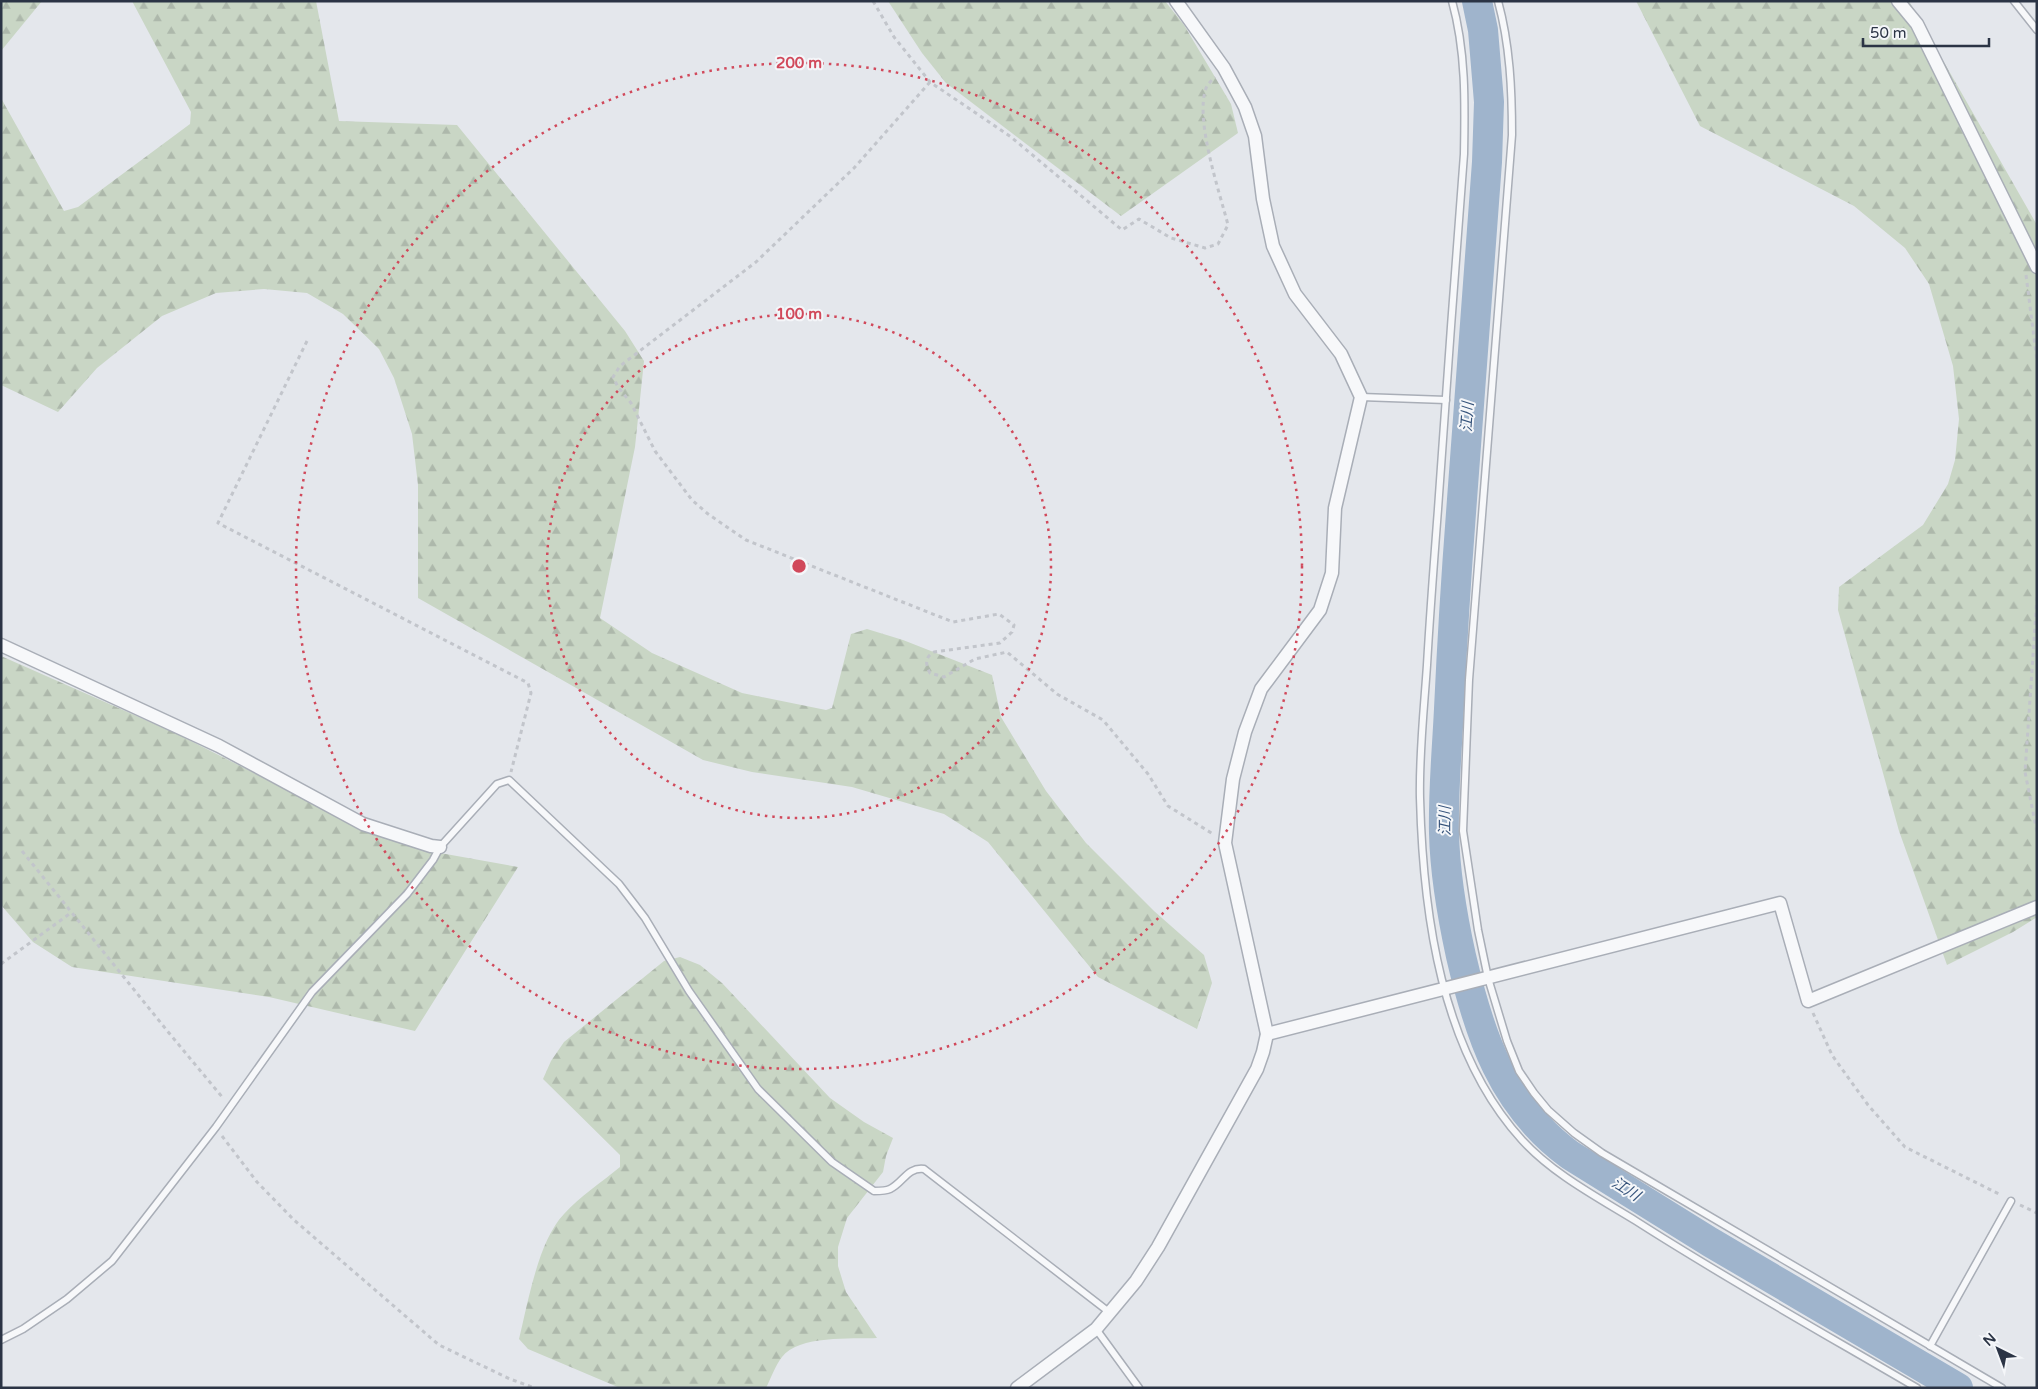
<svg xmlns="http://www.w3.org/2000/svg" width="2038" height="1389" viewBox="0 0 2038 1389" font-family="'Varela Round','Noto Sans JP',sans-serif">
  <style>
    .forest { fill: url(#forest-firs) }
    .lines { fill: none; stroke-linecap: round; stroke-linejoin: round }
    .river { stroke: #9fb4cc; stroke-width: 30 }
    .lane-casing { stroke: #a9aeb7; stroke-width: 9 }
    .street-casing { stroke: #a9aeb7; stroke-width: 15 }
    .path { stroke: #c2c5cb; stroke-width: 3; stroke-dasharray: 4 4; stroke-linecap: butt }
    .lane { stroke: #f7f8fa; stroke-width: 6 }
    .street { stroke: #f7f8fa; stroke-width: 12 }
    .ring { fill: none; stroke: #d1495b; stroke-width: 2.5; stroke-dasharray: 2.5 5 }
    .labels { text-anchor: middle; stroke-width: 4; stroke-linejoin: round; paint-order: stroke }
    .water-label { font-size: 15px; font-style: italic; fill: #34527a; stroke: #f4f6f9 }
    .centre { fill: #d1495b; stroke: #f4f6f9; stroke-width: 2.5 }
    .ring-label { font-size: 15px; text-anchor: middle; font-weight: bold; fill: #d1495b; stroke: #f4f6f9; stroke-width: 4; stroke-linejoin: round; paint-order: stroke }
  </style>
  <defs>
    <pattern id="forest-firs" width="22" height="20" patternUnits="userSpaceOnUse" patternTransform="scale(1.25)"><rect width="22" height="20" fill="#c9d6c5"/><path d="M5 1l3.5 6h-7zM16 11l3.5 6h-7z" fill="#adb8ab"/></pattern>
  </defs>
  <rect width="100%" height="100%" fill="#e4e7ec"/>
  <!-- forest -->
  <g class="forest">
    <path d="M1,1H42L1,51Z"/>
    <path d="M132,1H316L339,121L457,125L625,331L644,361L635,447L600,618L652,653L742,693L826,710L832,708L851,634L867,629L903,640L992,675L1001,717L1046,791L1086,843L1154,911L1204,955L1212,983L1197,1029L1098,977L988,842L944,814L852,787L752,772L703,760L418,598V485L412,434L394,378L379,349L343,314L307,293L264,289L216,293L162,316L97,368L58,412L1,385V98L64,211L78,207L190,124L191,112Z"/>
    <path d="M888,1H1165L1184,25L1231,104L1238,133L1121,216L946,83L922,53Z"/>
    <path d="M1636,1H1909L2037,225V917L2013,932L1947,965L1899,831L1838,610L1839,587L1923,525L1948,484L1955,460L1959,419L1953,366L1929,284L1905,248L1854,206L1700,126Z"/>
    <path d="M1,656L175,733L363,828L429,851L518,867L415,1031L269,997L72,967L33,942L1,905Z"/>
    <path d="M680,957L700,965L722,983L830,1098L864,1122L893,1138L886,1156L883,1172L847,1218L838,1247V1266L846,1292L877,1338C852,1339 798,1335 782,1357C775,1366 771,1378 766,1388H620L528,1349L519,1339C528,1303 538,1241 564,1214C580,1196 602,1182 620,1167V1155L543,1079L551,1061L564,1042L664,961Z"/>
  </g>
  <g class="lines">
    <!-- river -->
    <path class="river" d="M1477,1L1483,30L1489,102L1487,162C1478,279 1469,396 1461,513C1456,578 1452,644 1449,709C1447,750 1443,792 1444,833C1445,875 1452,915 1461,956C1479,1034 1502,1105 1570,1155L1710,1242L1958,1388"/>
    <defs>
      <g id="lane">
        <path d="M1452,1C1466,51 1465,103 1464,154C1455,272 1446,391 1438,509C1434,561 1430,613 1427,665C1424,709 1419,754 1420,798C1423,914 1441,1051 1522,1140C1553,1174 1597,1197 1636,1221C1728,1280 1823,1333 1917,1388"/>
        <path d="M1498,1C1510,45 1512,90 1512,135L1469,680L1463,831L1478,930L1488,978L1507,1041L1519,1071L1534,1093L1548,1110L1574,1133L1602,1153L2002,1388"/>
        <path d="M2014,1L2037,30"/>
        <path d="M1361,397L1446,400"/>
        <path d="M1096,1329L1139,1388"/>
        <path d="M1,1340L23,1329L67,1299L112,1261L216,1127L312,992L407,894L433,860L440,847L497,784L509,780L619,884L645,918L689,991L758,1089L832,1162L874,1191C879,1191 886,1191 890,1189C904,1182 907,1167 924,1169L1109,1312"/>
        <path d="M1930,1346L2011,1201"/>
      </g>
      <g id="street">
        <path d="M1898,1L1917,24L2037,267"/>
        <path d="M1,645L219,746L363,824L431,846L440,847"/>
        <path d="M1267,1034L1780,903L1808,1001L2037,907"/>
        <path d="M1017,1388L1096,1329L1136,1281L1158,1247L1257,1069L1263,1052L1267,1034L1225,843L1233,779L1245,732L1261,689L1320,610L1332,573L1335,508L1361,397L1341,354L1295,294L1273,246L1263,199L1255,136L1245,107L1224,68L1176,1"/>
      </g>
    </defs>
    <!-- lane casing -->
    <use href="#lane" class="lane-casing"/>
    <!-- street casing -->
    <use href="#street" class="street-casing"/>
    <!-- path -->
    <g class="path">
      <path d="M873,1L894,37L930,82L1011,137L1122,230L1139,219L1171,238L1205,248L1218,244L1228,225C1220,193 1193,116 1207,86C1209,83 1212,80 1215,77"/>
      <path d="M930,82L854,168L756,262L620,366L613,377L618,387L631,403L655,451L692,500L708,514L746,540L953,622L999,614L1014,625L1012,632L1000,643L934,652C925,657 925,664 930,673L944,677L975,659L1007,652L1057,694L1103,720L1148,774L1168,806L1213,834"/>
      <path d="M2026,275L2037,361"/>
      <path d="M307,341L218,523L528,683L531,693L511,772"/>
      <path d="M2037,597L2025,772L2037,832"/>
      <path d="M22,851L169,1033L223,1098"/>
      <path d="M1,964L72,912"/>
      <path d="M1813,1013L1832,1055L1868,1105L1905,1147L2001,1195"/>
      <path d="M222,1136L257,1182L294,1220L439,1345L510,1379L535,1388"/>
      <path d="M2020,1205L2037,1213"/>
    </g>
    <!-- lane -->
    <use href="#lane" class="lane"/>
    <!-- street -->
    <use href="#street" class="street"/>
  </g>
  <!-- distance rings -->
  <g class="ring">
    <circle cx="799" cy="566" r="252"/>
    <circle cx="799" cy="566" r="503"/>
  </g>
  <g class="labels">
    <!-- water labels -->
    <g class="water-label">
      <text transform="translate(1467 417) rotate(-86)" y="5">江川</text>
      <text transform="translate(1445 821) rotate(-90)" y="5">江川</text>
      <text transform="translate(1626 1189) rotate(32)" y="5">江川</text>
    </g>
  </g>
  <circle cx="799" cy="566" r="8" class="centre"/>
  <g class="ring-label">
    <text x="799" y="68">200 m</text>
    <text x="799" y="319">100 m</text>
  </g>
  <!-- border -->
  <rect width="2038" height="1389" fill="none" stroke="#2b3445" stroke-width="5"/>
  <!-- north arrow -->
  <g transform="translate(1998 1349) rotate(318)" stroke="#f4f6f9" stroke-width="4" paint-order="stroke">
  <path d="M0-4L9 19L0 12L-9 19Z" fill="#2b3445"/>
  <text y="-8" font-size="14" font-weight="bold" text-anchor="middle" fill="#2b3445">N</text>
  </g>
  <!-- scale -->
  <path d="M1863 38v8h126v-8" fill="none" stroke="#2b3445" stroke-width="2.5"/>
  <text x="1870" y="38" font-size="15" fill="#2b3445" stroke="#f4f6f9" stroke-width="4" paint-order="stroke">50 m</text>
</svg>
